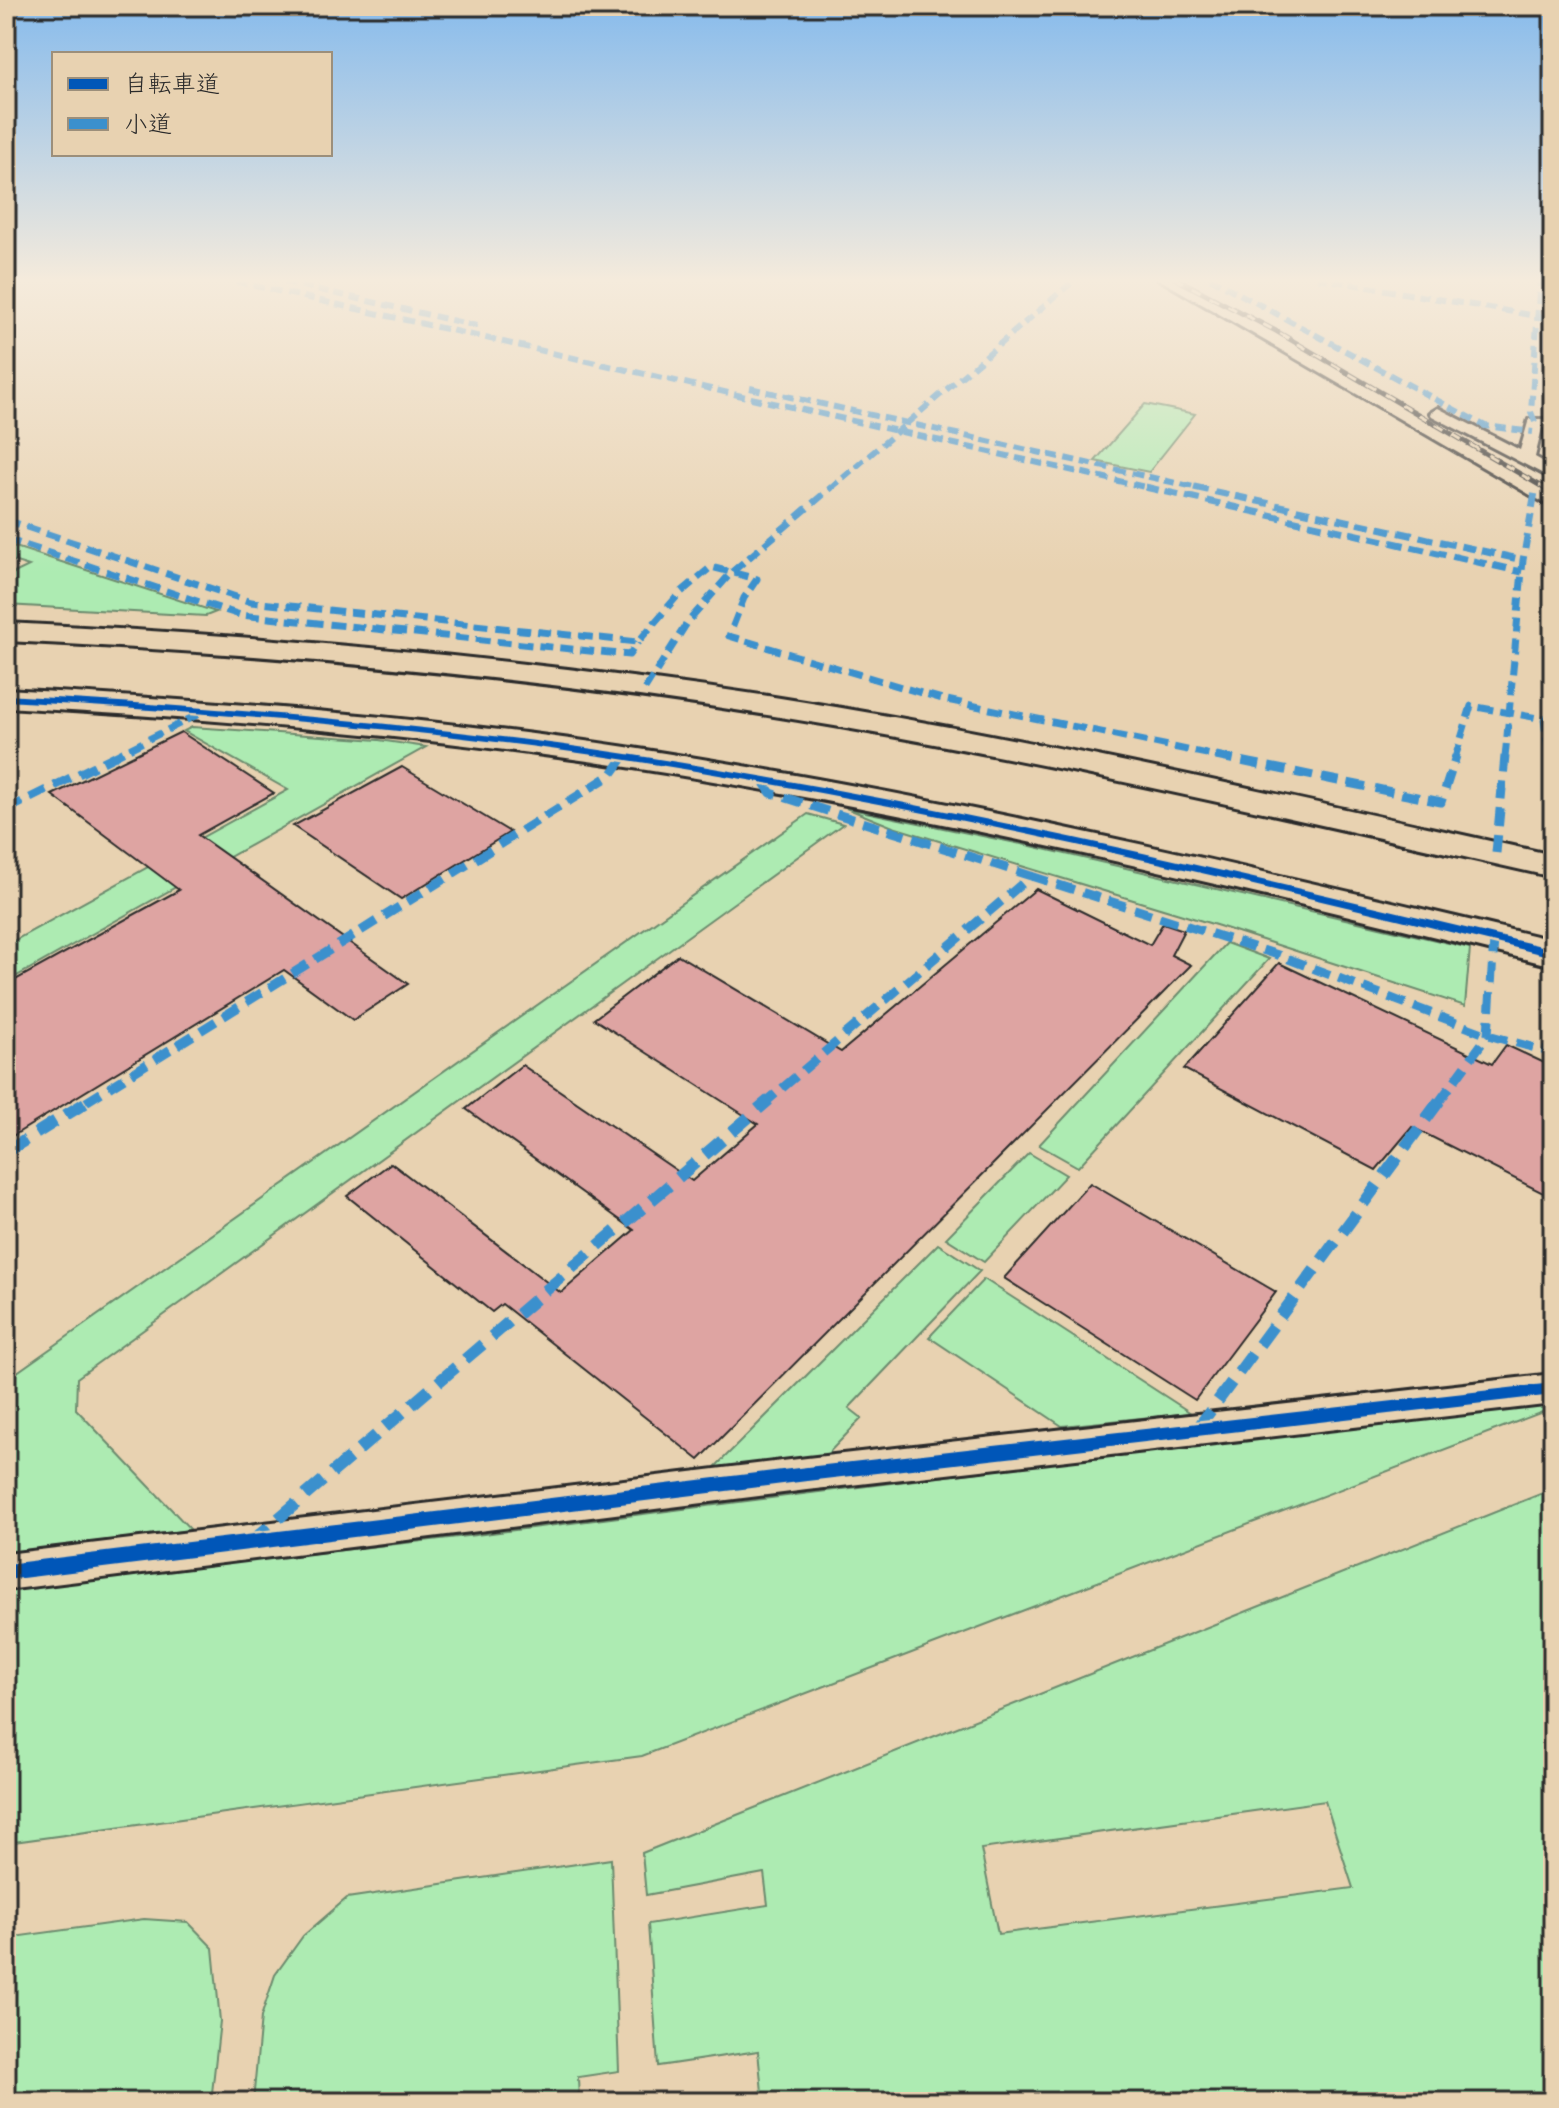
<svg xmlns="http://www.w3.org/2000/svg" width="1559" height="2108" viewBox="0 0 1559 2108" font-family="Pangolin,'Klee One',sans-serif">
  <style>
    .green { fill: #adebb2; stroke: #6c8b6e; stroke-width: 2; fill-rule: evenodd }
    .building { fill: #dea4a2; stroke: #2b2b2b; stroke-width: 2 }
    .lines { fill: none; stroke-linecap: round; stroke-linejoin: round }
    .street-casing { stroke: #2b2b2b; stroke-width: 6 }
    .secondary-casing { stroke: #2b2b2b; stroke-width: 6 }
    .street { fill: #e8d2b1; fill-rule: evenodd }
    .secondary { fill: #e8d2b1; fill-rule: evenodd }
    .rail-far1-casing { stroke: #2b2b2b; stroke-width: 5 }
    .rail-casing { stroke: #2b2b2b; stroke-width: 6 }
    .rail-far1 { stroke: #e8d2b1; stroke-width: 3; stroke-dasharray: 10; stroke-linecap: butt }
    .rail { stroke: #e8d2b1; stroke-width: 4; stroke-dasharray: 13; stroke-linecap: butt }
    .quiet-far3 { stroke: #3b90cd; stroke-width: 6; stroke-dasharray: 11 6; stroke-linecap: butt }
    .quiet-far2 { stroke: #3b90cd; stroke-width: 7; stroke-dasharray: 14 7; stroke-linecap: butt }
    .quiet-far1 { stroke: #3b90cd; stroke-width: 9; stroke-dasharray: 18 9; stroke-linecap: butt }
    .quiet { stroke: #3b90cd; stroke-width: 12; stroke-dasharray: 23 12; stroke-linecap: butt }
    .cycleway-casing { stroke: #e8d2b1; stroke-width: 5 }
    .cycleway { fill: #0057b8; fill-rule: evenodd }
  </style>
  <rect width="100%" height="100%" fill="#e8d2b1"/>
  <filter id="ink" filterUnits="userSpaceOnUse"><feTurbulence type="fractalNoise" baseFrequency=".0125" numOctaves="2"/><feDisplacementMap in="SourceGraphic" scale="16" xChannelSelector="R" yChannelSelector="G"/><feConvolveMatrix kernelMatrix="1 2 1 2 8 2 1 2 1" color-interpolation-filters="sRGB"/></filter>
  <g filter="url(#ink)">
    <!-- green -->
    <g class="green">
      <path d="M1145,404L1195,414L1149,472L1095,461Z"/>
      <path d="M6,544L216,612L206,616L6,605V577L29,566L6,559Z"/>
      <path d="M192,727L379,740L426,747L6,982V945L288,790L184,731Z"/>
      <path d="M846,808L1031,846L1470,948L1465,1006L1219,926L893,827Z"/>
      <path d="M808,814L843,824L77,1378L76,1409L191,1530L6,1553V1380Z"/>
      <path d="M1226,943L1269,959L1078,1167L1039,1145Z"/>
      <path d="M1029,1153L1066,1175L984,1262L946,1238Z"/>
      <path d="M938,1244L980,1271L849,1408L862,1418L819,1463L711,1471Z"/>
      <path d="M984,1279L1191,1413L1062,1426L929,1337Z"/>
      <path d="M1553,1400V1408L642,1756L6,1843V1588L476,1535Z"/>
      <path d="M1553,1489V2102H695L762,2092L758,2051L658,2066L648,1924L768,1905L764,1873L646,1895L642,1853ZM1325,1801L1353,1888L998,1934L981,1849Z"/>
      <path d="M611,1859L619,2071L578,2077L579,2102H253L261,2017L275,1975L303,1936L347,1898Z"/>
      <path d="M144,1919L188,1922L213,1948L220,2021L211,2102H6V1938Z"/>
    </g>
    <!-- building -->
    <g class="building">
      <path d="M181,732L274,793L198,835L408,984L353,1020L284,970L6,1140V985L179,890L52,795Z"/>
      <path d="M402,767L510,832L401,899L293,826Z"/>
      <path d="M1036,889L1150,945L1163,923L1184,930L1171,955L1191,965L699,1460L502,1304L492,1312L347,1196L391,1163L561,1293L634,1230L466,1109L522,1065L692,1181L758,1124L594,1019L678,955L841,1052Z"/>
      <path d="M1279,963L1492,1064L1506,1045L1553,1067V1198L1412,1127L1376,1170L1184,1069Z"/>
      <path d="M1090,1183L1276,1292L1195,1400L1004,1278Z"/>
    </g>
    <g class="lines">
      <defs>
        <g id="street">
          <path d="M1157,278H1175L1268,328L1553,495V508Z"/>
          <path d="M1438,408L1520,450L1529,419H1553V429L1542,428L1535,457L1553,467V479L1432,416L1430,413Z"/>
          <path d="M1553,1374V1404L807,1490L6,1590V1554L807,1458Z"/>
        </g>
        <g id="secondary">
          <path d="M6,623C263,635 519,658 774,697C1036,738 1294,798 1553,855V877C1294,819 1036,758 774,716C519,675 263,653 6,641Z"/>
          <path d="M6,689C213,701 421,716 626,747C939,794 1246,867 1553,940V966C1247,890 939,815 627,767C421,735 214,719 6,707Z"/>
        </g>
      </defs>
      <!-- street casing -->
      <use href="#street" class="street-casing"/>
      <!-- secondary casing -->
      <use href="#secondary" class="secondary-casing"/>
      <!-- street -->
      <use href="#street" class="street"/>
      <!-- secondary -->
      <use href="#secondary" class="secondary"/>
      <defs>
        <path id="rail-far1" d="M1174,278L1276,331L1546,489"/>
        <path id="rail" d="M1543,487L1553,493"/>
      </defs>
      <!-- rail-far1 casing -->
      <use href="#rail-far1" class="rail-far1-casing"/>
      <!-- rail casing -->
      <use href="#rail" class="rail-casing"/>
      <!-- rail-far1 -->
      <use href="#rail-far1" class="rail-far1"/>
      <!-- rail -->
      <use href="#rail" class="rail"/>
      <!-- quiet-far3 -->
      <g class="quiet-far3">
        <path d="M220,278L1154,489"/>
        <path d="M268,278L477,326"/>
        <path d="M1210,278L1485,426L1533,432"/>
        <path d="M1317,278L1553,319"/>
        <path d="M6,290L32,278"/>
        <path d="M750,388L1203,489"/>
        <path d="M1535,422L1531,412L1540,278"/>
        <path d="M830,489L1077,278"/>
      </g>
      <!-- quiet-far2 -->
      <g class="quiet-far2">
        <path d="M1145,487L1522,572"/>
        <path d="M1194,487L1523,560"/>
        <path d="M6,520L251,602L638,642L679,594L711,567L757,579L744,598L729,636L942,699L1226,758"/>
        <path d="M6,539L240,615L629,655L638,642"/>
        <path d="M645,689L687,623L732,572L832,487"/>
        <path d="M111,758L203,712"/>
        <path d="M1455,758L1471,706L1544,719L1549,758"/>
        <path d="M1505,758L1523,560L1535,492"/>
      </g>
      <!-- quiet-far1 -->
      <g class="quiet-far1">
        <path d="M1216,756L1441,802L1456,756"/>
        <path d="M1549,756L1553,784"/>
        <path d="M764,783L771,793L1031,876L766,1102"/>
        <path d="M6,810L115,756"/>
        <path d="M1496,853L1505,756"/>
        <path d="M1031,876L1278,955L1488,1035L1553,1053"/>
        <path d="M86,1102L611,775L624,757"/>
        <path d="M1439,1102L1488,1035L1494,939"/>
      </g>
      <!-- quiet -->
      <g class="quiet">
        <path d="M6,1152L90,1100"/>
        <path d="M1197,1429L1440,1100"/>
        <path d="M252,1541L769,1100"/>
      </g>
      <defs>
        <g id="cycleway">
          <path d="M6,695C213,707 421,723 627,754C939,802 1246,875 1553,949V957C1246,882 939,808 627,760C421,728 214,713 6,701Z"/>
          <path d="M1553,1383V1395L807,1481L6,1580V1564L807,1467Z"/>
        </g>
      </defs>
      <!-- cycleway casing -->
      <use href="#cycleway" class="cycleway-casing"/>
      <!-- cycleway -->
      <use href="#cycleway" class="cycleway"/>
    </g>
  </g>
  <!-- sky -->
  <linearGradient id="sky" x2="0" y2="1"><stop stop-color="#87bbec"/><stop offset="0.49" stop-color="#f5ebdc"/><stop offset="1" stop-color="#f5ebdc" stop-opacity="0"/></linearGradient>
  <rect width="1559" height="573" fill="url(#sky)"/>
  <!-- margin -->
  <rect width="1559" height="2108" fill="none" stroke="#e8d2b1" stroke-width="32"/>
  <rect x="16" y="16" width="1527" height="2076" fill="none" stroke="#2b2b2b" stroke-width="3" filter="url(#ink)"/>
  <!-- legend -->
  <rect x="52" y="52" width="280" height="104" fill="#e8d2b1" stroke="#9c8f7b" stroke-width="2"/>
  <rect x="68" y="78" width="40" height="12" fill="#0057b8" stroke="#9c8f7b" stroke-width="2"/>
  <text x="124" y="92" font-size="24" fill="#2b2b2b">自転車道</text>
  <rect x="68" y="118" width="40" height="12" fill="#3b90cd" stroke="#9c8f7b" stroke-width="2"/>
  <text x="124" y="132" font-size="24" fill="#2b2b2b">小道</text>
</svg>
